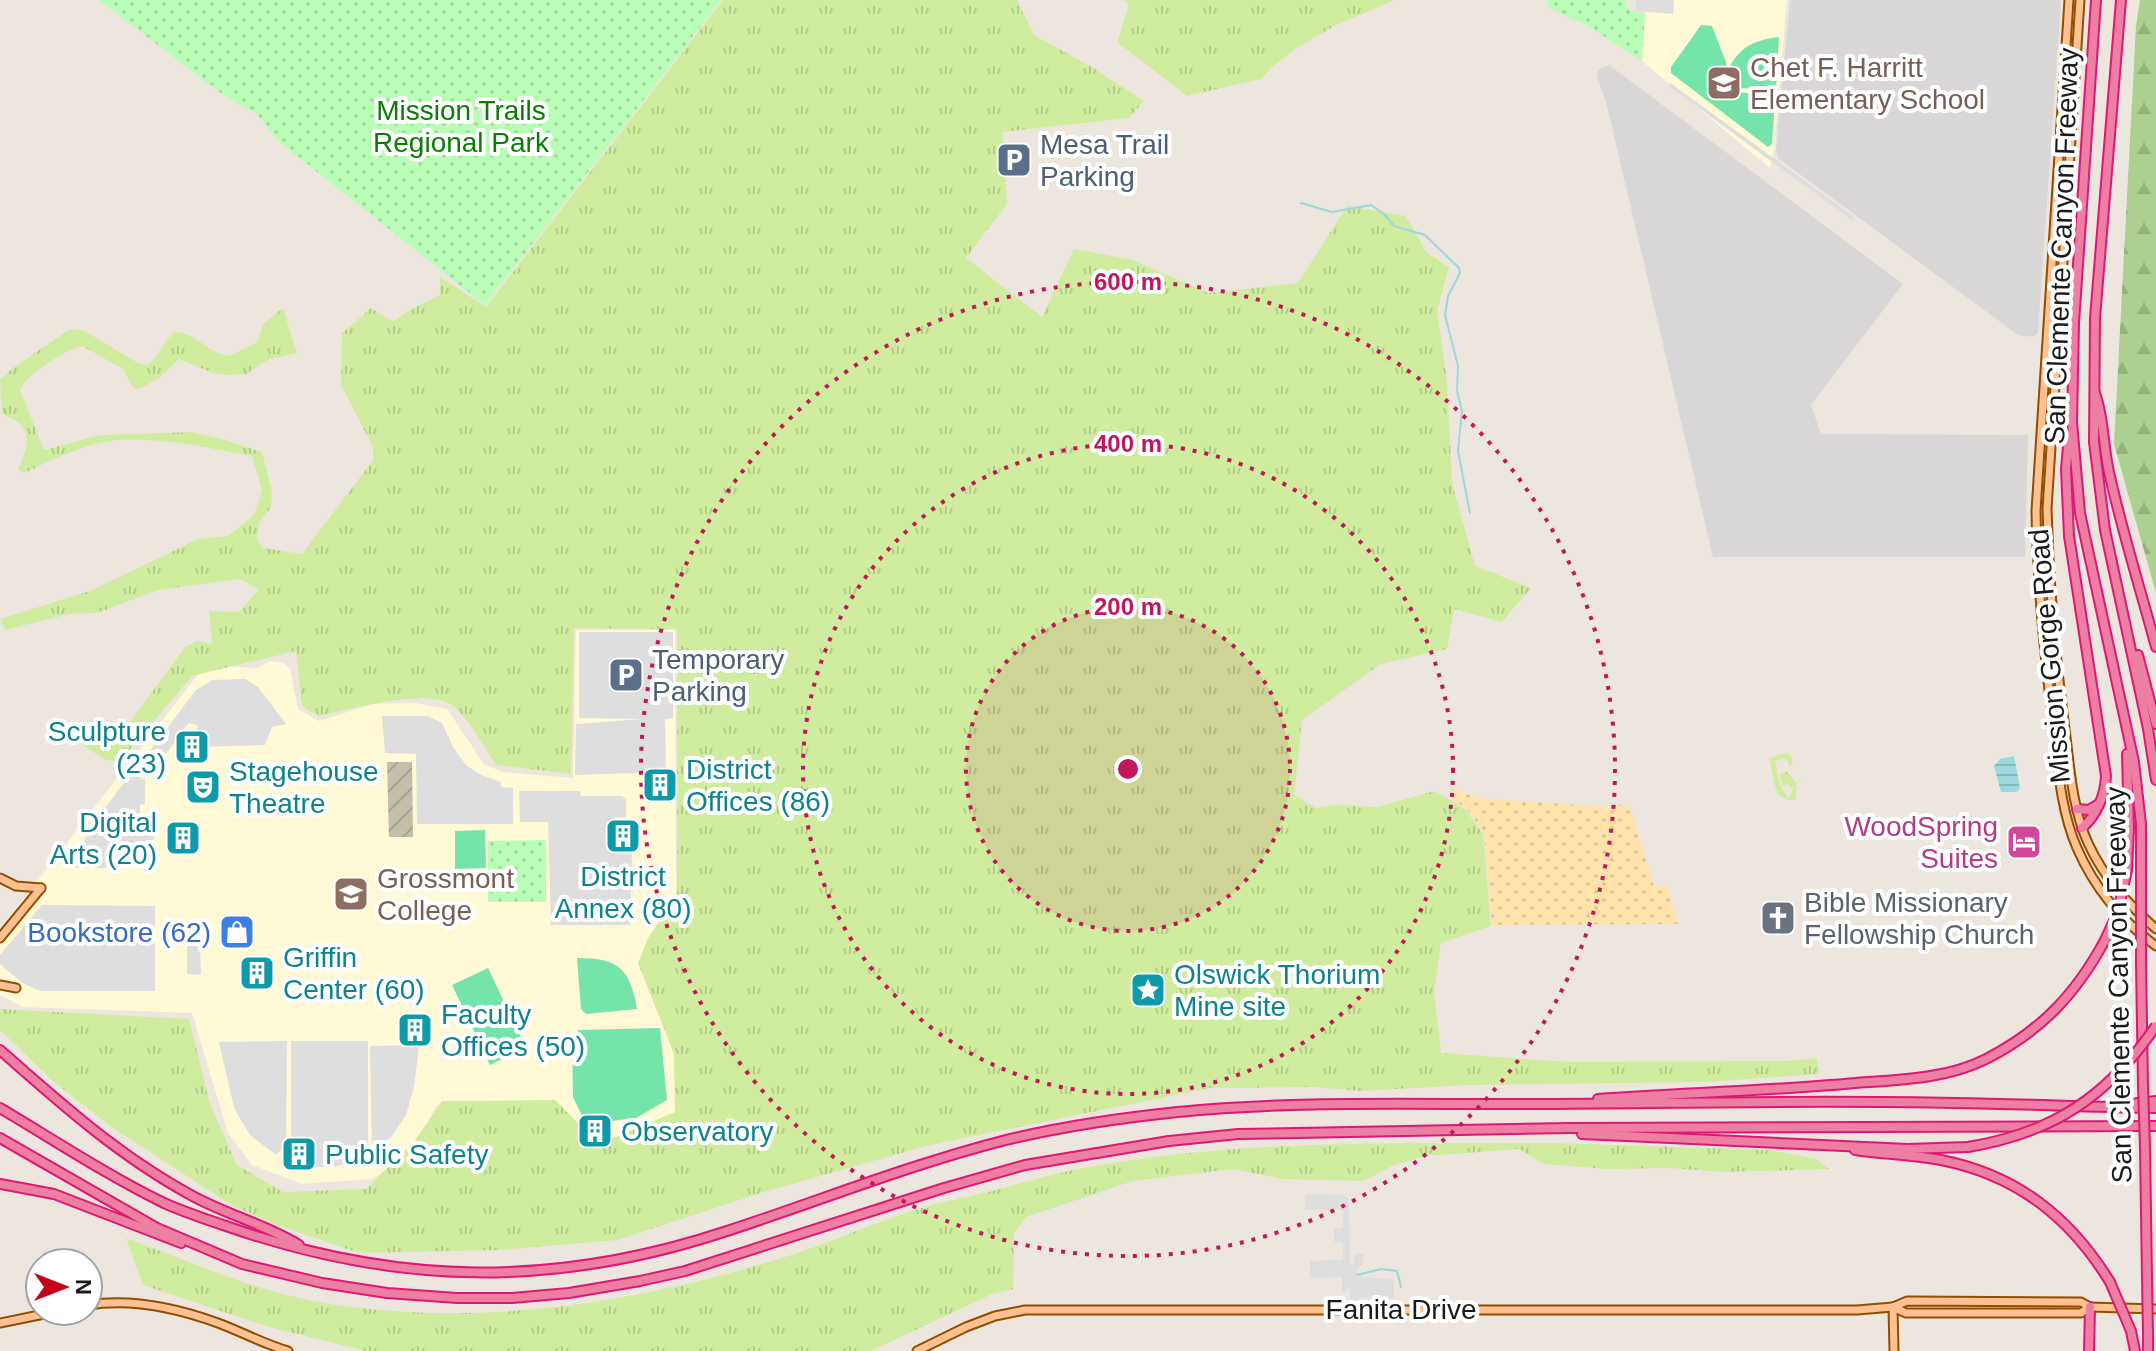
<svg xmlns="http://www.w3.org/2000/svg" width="2156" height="1351" viewBox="0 0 2156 1351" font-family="Helvetica,sans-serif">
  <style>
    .residential { fill: #d9d7d7 }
    .education { fill: #fff9d6 }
    .construction { fill: url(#construction-furrows) }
    .grass { fill: url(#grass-tufts) }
    .forest { fill: url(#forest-firs) }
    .sand { fill: url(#sand-dots) }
    .park { fill: url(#park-dots) }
    .pitch { fill: #75e4aa }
    .parking { fill: #dedede }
    .water { fill: url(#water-rules) }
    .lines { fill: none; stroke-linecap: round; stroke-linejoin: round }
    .stream { stroke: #9bd9df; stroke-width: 2 }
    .major-casing { stroke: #914d00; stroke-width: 11 }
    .highway-casing { stroke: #e01777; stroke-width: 12 }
    .major { stroke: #ffc192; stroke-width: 7 }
    .highway { stroke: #ec7fa2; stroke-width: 8 }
    .highway-bridge-casing { stroke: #e01777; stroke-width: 12; stroke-linecap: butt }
    .highway-bridge { stroke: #ec7fa2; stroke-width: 8 }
    .ring { fill: none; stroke: #c2185b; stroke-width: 4; stroke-dasharray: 4 8 }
    .labels { text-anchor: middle; stroke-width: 8; stroke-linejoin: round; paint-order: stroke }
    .education-label { font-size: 28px; fill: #785e54; stroke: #fff; text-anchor: start }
    .park-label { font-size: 28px; fill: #097d03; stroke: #fff }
    .service-label { font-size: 28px; fill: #4e5e75; stroke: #fff; text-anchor: start }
    .street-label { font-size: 28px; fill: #1a1a1a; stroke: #fff }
    .culture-label { font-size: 28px; fill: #0d838f; stroke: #fff; text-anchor: start }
    .hotel-label { font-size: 28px; fill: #b23c85; stroke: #fff; text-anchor: end }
    .worship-label { font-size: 28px; fill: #5b616d; stroke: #fff; text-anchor: start }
    .shop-label { font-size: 28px; fill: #366cbe; stroke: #fff; text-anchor: end }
    .centre { fill: #c2185b; stroke: #fff; stroke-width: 4 }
    .ring-label { font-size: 24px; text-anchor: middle; font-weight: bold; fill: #c2185b; stroke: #fff; stroke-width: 8; stroke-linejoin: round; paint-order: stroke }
  </style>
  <defs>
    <pattern id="construction-furrows" width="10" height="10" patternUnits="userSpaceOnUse" patternTransform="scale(2)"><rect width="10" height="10" fill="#c2bfaa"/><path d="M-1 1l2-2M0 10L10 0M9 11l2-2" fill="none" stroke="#a6a492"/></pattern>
    <pattern id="grass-tufts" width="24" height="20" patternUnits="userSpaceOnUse" patternTransform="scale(2)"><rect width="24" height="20" fill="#d0ed9f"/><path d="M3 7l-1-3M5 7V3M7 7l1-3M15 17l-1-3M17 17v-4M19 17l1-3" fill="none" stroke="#b2cb88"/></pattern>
    <pattern id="forest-firs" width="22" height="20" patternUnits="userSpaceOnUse" patternTransform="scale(2)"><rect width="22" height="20" fill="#abd090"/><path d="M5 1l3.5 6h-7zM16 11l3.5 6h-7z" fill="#93b27c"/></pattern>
    <pattern id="sand-dots" width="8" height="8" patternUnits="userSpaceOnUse" patternTransform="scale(2)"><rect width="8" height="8" fill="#ffe3ab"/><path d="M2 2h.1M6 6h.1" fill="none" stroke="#dac293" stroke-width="1.8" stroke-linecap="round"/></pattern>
    <pattern id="park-dots" width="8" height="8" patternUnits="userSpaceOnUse" patternTransform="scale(2)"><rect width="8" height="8" fill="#bafdb6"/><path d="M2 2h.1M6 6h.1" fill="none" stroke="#9fd89c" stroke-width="1.8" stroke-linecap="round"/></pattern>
    <pattern id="water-rules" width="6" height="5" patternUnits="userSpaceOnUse" patternTransform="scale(2)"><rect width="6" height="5" fill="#9bd9df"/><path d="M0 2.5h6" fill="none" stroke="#85babf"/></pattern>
  </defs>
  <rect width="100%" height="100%" fill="#ede6df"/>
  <!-- residential -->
  <g class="residential">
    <path d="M1790,0H2061L2038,333L2033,337L2018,335L1778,158L1776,149Z"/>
    <path d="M1609,65L1903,284L1811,405L1821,434L2028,435L2025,557H1713L1607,106L1597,76L1598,70Z"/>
  </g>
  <!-- education -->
  <g class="education">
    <path d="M1646,0H1787L1774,149L1770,168L1642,61Z"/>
    <path d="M576,630H675L677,1122L599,1144L551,1105H437L411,1154L372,1179L302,1184L252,1165L228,1133L192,1013L23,1007L0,995V929L199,673L222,666L256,668L271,661L284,663L290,669L298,709L319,721L373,704L416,703L447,709L484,764L502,772L573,778Z"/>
  </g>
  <!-- construction -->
  <path class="construction" d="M387,762H412L413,837H389Z"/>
  <!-- grass -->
  <g class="grass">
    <path d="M723,0H1017L1034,35L1095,69L1144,101L1129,118L1003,132L1007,204L966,258L1042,317L1074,249L1133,260L1208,293L1298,283L1347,206L1406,216L1426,252L1449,267L1437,311L1447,381L1452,483L1475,566L1531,588L1502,622L1454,609L1447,649L1381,664L1302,720L1294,795L1316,808L1334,805L1377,807L1435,791L1465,809L1483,834L1491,926L1441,943L1434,992L1441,1053L1568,1062L1786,1061L1817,1058L1819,1074L1707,1082L1470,1085L1360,1091L1314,1087L1210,1088L930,1145L764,1192L618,1240L500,1250L359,1253L274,1224L233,1206L113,1128L54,1082L0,1030V1009L189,1019L210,1104L237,1165L283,1192L366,1189L414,1142L442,1101L555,1100L599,1144L675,1112L674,1054L638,963L648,938L677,895V629L574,628L571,774L496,765C486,749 467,716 452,705C426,687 348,710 318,716L302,706L296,651L192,676L120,761L105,760L64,732L78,724L117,740L185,647L197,641L212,644L209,611L239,612L259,589L240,579L158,590L97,613L69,614L5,630L0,619L90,591L198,539L228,536L254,515L262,490L252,456C209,448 154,435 111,441C82,445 51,460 25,473L18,470C29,444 35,426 2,414L0,380L14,367L70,329L85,331L138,363L148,365C159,356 163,342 174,332C197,332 206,353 230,356L257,342L264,323L283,308L297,353L269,359L246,374L228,375L213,373L179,359L159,378L140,389L133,388L123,369L82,346C65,350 27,374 20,390L44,450L100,435L191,432L225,440L262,452L272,492L271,508L259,522L257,540L263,548L302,554L373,460V447L341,385L342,333L371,308L393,322L406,312L440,295V277L486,307Z"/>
    <path d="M1123,0H1395L1336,25L1295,49L1273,66L1261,79L1187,96L1117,42L1129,5Z"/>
    <path d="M1786,753L1791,756L1793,765L1789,766L1787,758L1775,761C1778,775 1779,788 1789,798L1795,784L1791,788L1787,784L1783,787L1780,774L1788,772L1796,783L1801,777L1796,786V800H1788L1777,794L1769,758Z"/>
    <path d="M1557,1143L1770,1150L1817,1159L1829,1169L1723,1172L1669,1168L1607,1169L1544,1164L1519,1149L1426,1156L1392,1166L1364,1181L1282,1179L1233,1169L1133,1181L1026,1217L1014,1234L1013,1289L992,1294L871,1351H366L269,1327L143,1285L126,1238C189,1261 249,1289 314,1301C473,1330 633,1304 785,1257C827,1244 868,1225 909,1212C935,1203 962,1198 988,1192C1016,1185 1045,1176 1073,1170C1232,1138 1396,1144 1557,1143Z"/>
  </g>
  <!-- forest -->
  <path class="forest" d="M2140,0H2156V593L2114,444L2136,26Z"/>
  <!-- sand -->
  <path class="sand" d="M1452,788L1476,798L1605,807L1618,804L1631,809L1654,887L1667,885L1678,924L1492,925L1484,833L1466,808L1452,799Z"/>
  <!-- park -->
  <g class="park">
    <path d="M99,0H721L485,305L278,141L258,115L223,95Z"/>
    <path d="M1548,0H1625V6L1631,11L1645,14L1642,61L1586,25L1547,7Z"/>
    <path d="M546,840V902H488V841Z"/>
  </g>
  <!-- pitch -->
  <g class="pitch">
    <path d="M1701,25L1712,26L1726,62L1727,73C1737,48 1753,40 1779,37L1776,87L1772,90L1724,87L1722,91L1772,95L1775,98L1772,144L1768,147L1671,73V67Z"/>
    <path d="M485,830L486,868L455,869V831Z"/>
    <path d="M577,958C619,958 630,969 637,1009L586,1014L581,1009Z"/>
    <path d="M488,968L526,1048L490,1065L452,985Z"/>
    <path d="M660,1028L667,1100L636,1118L586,1124L573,1097L572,1038L579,1030Z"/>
  </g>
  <!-- parking -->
  <g class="parking">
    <path d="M1636,0H1674L1673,14L1635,11Z"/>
    <path d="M1669,82L1853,216L1854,222L1670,87Z"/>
    <path d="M579,632H673V718L665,719L666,772L575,775L576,724L642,719L579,718Z"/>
    <path d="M245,679L258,687L286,724L272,727L265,745L203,747L197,737V725L189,723L156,767L143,760L196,690L213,680Z"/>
    <path d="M382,716H428L442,723L453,747L466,765L481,775L501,782V787L513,788V824H417L416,754L385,753Z"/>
    <path d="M136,767L144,774L140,779H145V804L140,805V827L149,834H154V840H149V850L154,851V868L142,867V853L116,854V868H69V863L82,846L87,835L98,818L102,819L100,816L104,811H108L105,808Z"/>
    <path d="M519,791H580L581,796H622L626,800V817L614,818V853L632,854L630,925H551L548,822H520Z"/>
    <path d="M42,905L155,906V991H40L21,982L0,964V955Z"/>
    <path d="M187,940L200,947L201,974L197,975L187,974Z"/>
    <path d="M287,1041L286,1144L276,1155L250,1135L234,1108L219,1042Z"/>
    <path d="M291,1041H368V1149L352,1150L353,1162L333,1167H316V1162L312,1163V1150H291Z"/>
    <path d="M419,1045L414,1087L406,1115L392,1136L372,1153L370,1046Z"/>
    <path d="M1305,1194L1344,1195L1349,1199L1350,1264L1354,1263V1254H1364L1363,1263L1356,1271V1277L1394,1279V1298H1359L1358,1301H1350V1286L1342,1293V1277L1310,1278V1261L1343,1260V1243L1334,1242V1228H1343V1210H1305Z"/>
  </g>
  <!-- water -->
  <path class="water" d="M2014,756L2020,788L2017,792H2001L1994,766L2000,759Z"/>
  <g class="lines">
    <!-- stream -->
    <g class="stream">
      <path d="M1301,203L1332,212L1371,205L1384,214L1394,226L1425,235L1459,268L1460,273L1448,296L1445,315L1458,366L1457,391L1462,411L1458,451L1470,513"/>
      <path d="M1357,1275L1381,1269L1397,1271L1401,1287"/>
    </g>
    <defs>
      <g id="major">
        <path d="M2069,0L2036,511C2037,582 2044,652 2053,723C2058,765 2060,809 2077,848C2094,887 2122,921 2156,946"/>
        <path d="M2080,0L2047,509C2049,583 2055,656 2065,729C2070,767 2072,808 2088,843C2104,878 2128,904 2156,929"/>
        <path d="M0,878L16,886L41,888"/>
        <path d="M0,938L41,888"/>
        <path d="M0,985L16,988"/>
        <path d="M88,1305C131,1298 177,1308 218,1323C242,1332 264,1344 288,1351"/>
        <path d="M1893,1307L1906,1313H2081L2090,1307"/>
        <path d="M1893,1307L1894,1351"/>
        <path d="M0,1323L59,1311"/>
        <path d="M917,1351L966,1327L995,1316L1025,1310H1857L1893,1307L1907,1301L2081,1302L2090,1307L2156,1309"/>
      </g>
      <g id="highway">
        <path d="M2096,0L2074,323L2072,422L2080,513L2134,762L2141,824V903"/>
        <path d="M2121,0L2095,318L2094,442L2105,530L2148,729L2156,780"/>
        <path d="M2095,393C2104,417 2103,446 2109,472C2122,531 2140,588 2156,647"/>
        <path d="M2069,435L2066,469L2069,536L2106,776C2105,795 2097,815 2082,828"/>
        <path d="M2138,655L2156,724"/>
        <path d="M2077,809L2089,810L2099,804"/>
        <path d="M2127,870L2129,828L2127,754"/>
        <path d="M2141,963L2143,1085"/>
        <path d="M0,1050C60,1103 118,1155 189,1194C224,1214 265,1224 299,1245"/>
        <path d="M1598,1099C1684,1093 1769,1091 1855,1083C1898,1080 1947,1079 1986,1059C2041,1031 2076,994 2105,940"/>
        <path d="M2137,1103L2156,1101"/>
        <path d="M0,1108C54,1140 107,1175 164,1203C184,1212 205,1219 226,1226C397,1286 555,1288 727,1231C819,1201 909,1165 1002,1141C1059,1127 1119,1118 1178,1112C1299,1100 1422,1105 1544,1104C1681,1103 1819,1100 1956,1103C2023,1104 2089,1107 2156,1108"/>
        <path d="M1582,1134L1908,1149L1968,1147"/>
        <path d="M0,1138L157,1228L242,1264L322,1283L387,1293L457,1298H512L569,1293L640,1281L685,1271L944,1188L1025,1165L1169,1141L1238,1134L1570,1128L2156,1126"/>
        <path d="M2145,1147L2147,1278"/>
        <path d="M1855,1150C1883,1154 1913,1155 1941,1160C2017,1175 2070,1217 2110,1282"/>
        <path d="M0,1184L54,1194L181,1243"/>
        <path d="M2131,1331L2135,1351"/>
        <path d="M2148,1334V1351"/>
        <path d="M2089,1351L2090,1307"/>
      </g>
    </defs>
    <!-- major casing -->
    <use href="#major" class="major-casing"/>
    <!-- highway casing -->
    <use href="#highway" class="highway-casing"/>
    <!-- major -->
    <use href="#major" class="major"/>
    <!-- highway -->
    <use href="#highway" class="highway"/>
    <defs>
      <g id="highway-bridge">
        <path d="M2105,940L2118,912L2127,870"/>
        <path d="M2141,963V903"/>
        <path d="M2143,1085L2145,1147"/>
        <path d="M1968,1147C2053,1133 2107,1097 2156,1026"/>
        <path d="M2147,1278L2148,1334"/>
        <path d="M2110,1282L2131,1331"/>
      </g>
    </defs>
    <!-- highway-bridge casing -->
    <use href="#highway-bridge" class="highway-bridge-casing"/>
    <!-- highway-bridge -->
    <use href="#highway-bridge" class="highway-bridge"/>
  </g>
  <!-- distance rings -->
  <circle cx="1128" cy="769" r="162" fill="#c2185b" fill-opacity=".12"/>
  <g class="ring">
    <circle cx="1128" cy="769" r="162"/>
    <circle cx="1128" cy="769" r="325"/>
    <circle cx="1128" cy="769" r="487"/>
  </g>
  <!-- icons -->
  <defs>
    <symbol id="school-square" viewBox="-11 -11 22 22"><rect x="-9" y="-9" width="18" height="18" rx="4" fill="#8d6e63" stroke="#fff"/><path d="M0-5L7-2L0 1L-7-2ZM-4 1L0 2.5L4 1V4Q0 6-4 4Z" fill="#fff"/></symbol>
    <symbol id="parking-square" viewBox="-11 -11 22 22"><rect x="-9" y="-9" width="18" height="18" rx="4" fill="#5c6f8a" stroke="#fff"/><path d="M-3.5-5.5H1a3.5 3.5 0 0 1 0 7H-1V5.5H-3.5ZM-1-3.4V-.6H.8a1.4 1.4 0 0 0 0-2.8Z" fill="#fff"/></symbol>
    <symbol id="building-square" viewBox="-11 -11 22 22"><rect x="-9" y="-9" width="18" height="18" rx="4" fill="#0f9aa8" stroke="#fff"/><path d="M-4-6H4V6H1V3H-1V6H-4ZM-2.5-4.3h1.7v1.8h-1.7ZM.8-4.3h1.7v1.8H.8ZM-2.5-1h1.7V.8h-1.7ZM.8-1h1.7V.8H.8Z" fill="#fff"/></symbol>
    <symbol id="theatre-square" viewBox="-11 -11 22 22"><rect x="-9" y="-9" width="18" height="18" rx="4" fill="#0f9aa8" stroke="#fff"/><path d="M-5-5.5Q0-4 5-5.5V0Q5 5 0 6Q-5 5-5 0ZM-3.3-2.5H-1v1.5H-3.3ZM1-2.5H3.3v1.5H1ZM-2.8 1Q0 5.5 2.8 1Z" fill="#fff"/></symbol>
    <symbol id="hotel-square" viewBox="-11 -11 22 22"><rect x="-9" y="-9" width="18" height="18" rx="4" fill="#d1479c" stroke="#fff"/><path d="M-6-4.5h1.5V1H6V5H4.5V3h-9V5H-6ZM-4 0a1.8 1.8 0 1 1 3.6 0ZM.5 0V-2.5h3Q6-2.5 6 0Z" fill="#fff"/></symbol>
    <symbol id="university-square" viewBox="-11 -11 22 22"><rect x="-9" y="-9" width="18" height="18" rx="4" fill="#8d6e63" stroke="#fff"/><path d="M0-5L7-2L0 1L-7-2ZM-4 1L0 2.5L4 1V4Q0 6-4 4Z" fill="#fff"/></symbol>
    <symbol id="church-square" viewBox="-11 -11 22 22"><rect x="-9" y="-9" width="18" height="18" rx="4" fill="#6b7280" stroke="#fff"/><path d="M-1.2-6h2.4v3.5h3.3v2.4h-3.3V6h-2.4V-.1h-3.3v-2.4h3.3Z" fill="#fff"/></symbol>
    <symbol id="shop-square" viewBox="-11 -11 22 22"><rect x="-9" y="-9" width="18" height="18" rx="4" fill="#3f7fe0" stroke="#fff"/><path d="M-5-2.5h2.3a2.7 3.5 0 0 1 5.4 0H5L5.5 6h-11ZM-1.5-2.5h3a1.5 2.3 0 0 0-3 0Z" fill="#fff"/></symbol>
    <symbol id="sight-square" viewBox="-11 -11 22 22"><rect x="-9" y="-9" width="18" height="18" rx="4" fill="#0f9aa8" stroke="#fff"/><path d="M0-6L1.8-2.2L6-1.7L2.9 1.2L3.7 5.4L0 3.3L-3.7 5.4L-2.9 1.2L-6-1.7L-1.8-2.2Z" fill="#fff"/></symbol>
  </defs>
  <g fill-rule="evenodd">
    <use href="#school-square" x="1704" y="63" width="40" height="40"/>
    <use href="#parking-square" x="994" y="140" width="40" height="40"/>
    <use href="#parking-square" x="606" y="655" width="40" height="40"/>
    <use href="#building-square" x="172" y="727" width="40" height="40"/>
    <use href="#building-square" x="640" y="765" width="40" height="40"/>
    <use href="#theatre-square" x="183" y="767" width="40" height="40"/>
    <use href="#building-square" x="603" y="816" width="40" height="40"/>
    <use href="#building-square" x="163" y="818" width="40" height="40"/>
    <use href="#hotel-square" x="2004" y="822" width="40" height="40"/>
    <use href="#university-square" x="331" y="874" width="40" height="40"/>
    <use href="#church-square" x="1758" y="898" width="40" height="40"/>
    <use href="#shop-square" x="217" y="912" width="40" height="40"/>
    <use href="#building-square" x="237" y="953" width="40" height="40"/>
    <use href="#sight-square" x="1128" y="970" width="40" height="40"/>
    <use href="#building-square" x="395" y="1010" width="40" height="40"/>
    <use href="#building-square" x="575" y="1111" width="40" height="40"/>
    <use href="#building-square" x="279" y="1134" width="40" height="40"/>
  </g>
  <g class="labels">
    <!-- education labels -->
    <g class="education-label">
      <text x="1750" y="77">Chet F. Harritt<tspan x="1750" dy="32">Elementary School</tspan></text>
      <text x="377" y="888">Grossmont<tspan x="377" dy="32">College</tspan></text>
    </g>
    <!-- park labels -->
    <g class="park-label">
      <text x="461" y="120">Mission Trails<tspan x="461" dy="32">Regional Park</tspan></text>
    </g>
    <!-- service labels -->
    <g class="service-label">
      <text x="1040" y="154">Mesa Trail<tspan x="1040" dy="32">Parking</tspan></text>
      <text x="652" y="669">Temporary<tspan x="652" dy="32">Parking</tspan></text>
    </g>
    <!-- street labels -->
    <g class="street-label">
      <text transform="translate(2061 246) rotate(-88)" y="10">San Clemente Canyon Freeway</text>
      <text transform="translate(2049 656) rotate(-95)" y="10">Mission Gorge Road</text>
      <text transform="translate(2118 985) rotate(-91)" y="10">San Clemente Canyon Freeway</text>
      <text x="1401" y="1319">Fanita Drive</text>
    </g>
    <!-- culture labels -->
    <g class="culture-label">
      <text x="166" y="741" text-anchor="end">Sculpture<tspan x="166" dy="32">(23)</tspan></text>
      <text x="686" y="779">District<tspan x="686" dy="32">Offices (86)</tspan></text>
      <text x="229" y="781">Stagehouse<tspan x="229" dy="32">Theatre</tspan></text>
      <text x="157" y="832" text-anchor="end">Digital<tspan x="157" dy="32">Arts (20)</tspan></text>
      <text x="623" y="886" text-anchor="middle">District<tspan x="623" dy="32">Annex (80)</tspan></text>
      <text x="283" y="967">Griffin<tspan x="283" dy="32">Center (60)</tspan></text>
      <text x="1174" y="984">Olswick Thorium<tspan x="1174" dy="32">Mine site</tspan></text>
      <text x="441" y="1024">Faculty<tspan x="441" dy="32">Offices (50)</tspan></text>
      <text x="621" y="1141">Observatory</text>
      <text x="325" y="1164">Public Safety</text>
    </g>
    <!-- hotel labels -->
    <g class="hotel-label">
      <text x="1998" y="836">WoodSpring<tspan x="1998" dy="32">Suites</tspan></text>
    </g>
    <!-- worship labels -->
    <g class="worship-label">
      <text x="1804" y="912">Bible Missionary<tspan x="1804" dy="32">Fellowship Church</tspan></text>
    </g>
    <!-- shop labels -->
    <g class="shop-label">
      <text x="211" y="942">Bookstore (62)</text>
    </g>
  </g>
  <circle cx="1128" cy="769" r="12" class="centre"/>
  <g class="ring-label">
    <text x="1128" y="290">600 m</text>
    <text x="1128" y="452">400 m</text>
    <text x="1128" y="615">200 m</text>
  </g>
  <!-- north arrow -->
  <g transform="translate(64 1287) rotate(90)"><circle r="38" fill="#ffffff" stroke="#a3a3a3" stroke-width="2"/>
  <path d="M0-6L14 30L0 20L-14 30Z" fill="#c5001a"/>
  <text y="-12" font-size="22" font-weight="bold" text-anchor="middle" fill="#1a1a1a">N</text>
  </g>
</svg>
